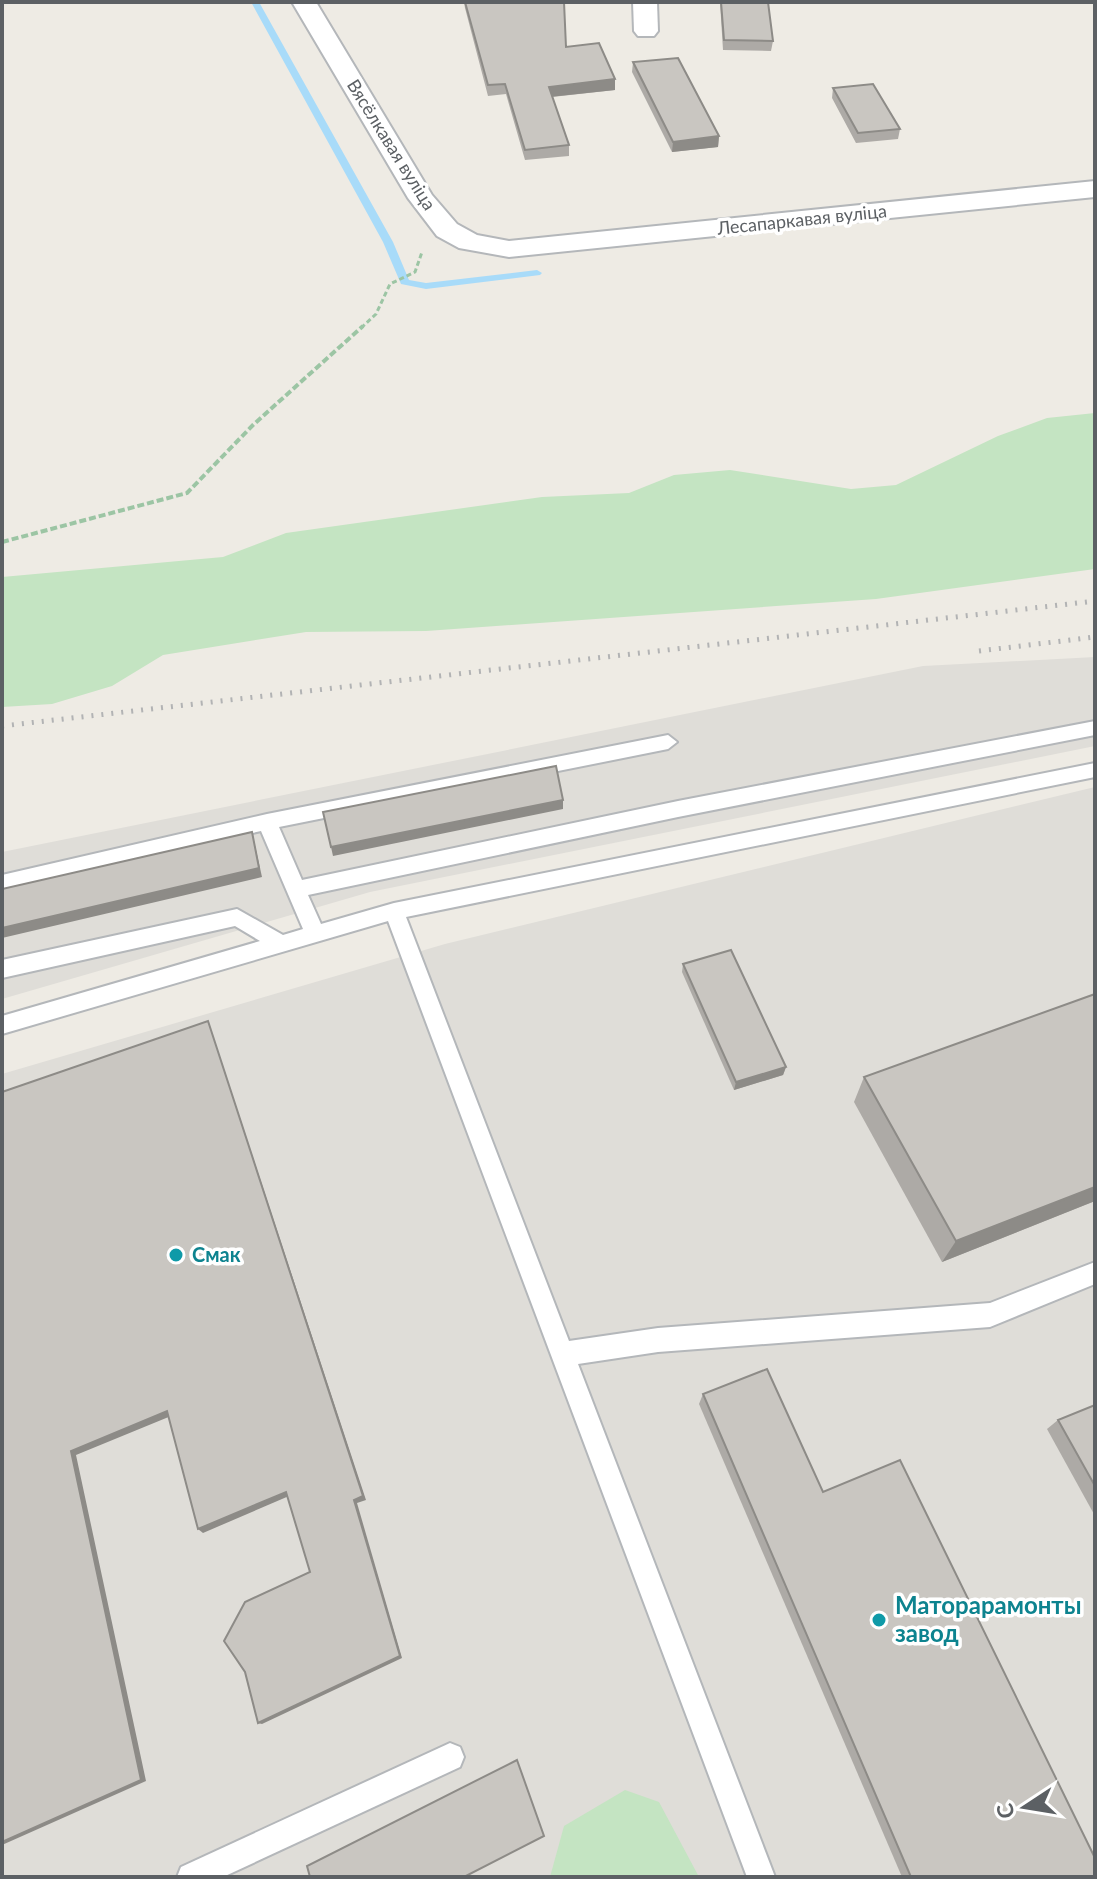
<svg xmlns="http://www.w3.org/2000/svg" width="1097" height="1879" viewBox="0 0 1097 1879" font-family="Lato,sans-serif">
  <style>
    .industrial { fill: #dfddd8 }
    .green { fill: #c4e4c2 }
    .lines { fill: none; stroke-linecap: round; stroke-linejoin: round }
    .stream { fill: #a8dbf9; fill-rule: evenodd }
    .lane-casing { stroke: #b4b7ba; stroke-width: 4 }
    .street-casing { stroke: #b4b7ba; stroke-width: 4 }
    .path-far1 { stroke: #9cc5a4; stroke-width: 3; stroke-dasharray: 5 3; stroke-linecap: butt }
    .path { stroke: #9cc5a4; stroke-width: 4; stroke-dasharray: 7 3; stroke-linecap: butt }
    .lane { fill: #fff; fill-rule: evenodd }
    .street { fill: #fff; fill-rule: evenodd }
    .rail { stroke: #b2b3b4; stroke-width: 5; stroke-dasharray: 2 8; stroke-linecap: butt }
    .wall { fill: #adaaa6 }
    .shaded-wall { fill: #8d8b87 }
    .building { fill: #c9c6c1; stroke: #8d8b87; stroke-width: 2 }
    .culture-dot { fill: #0f9aa8; stroke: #fff; stroke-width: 3 }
    .labels { text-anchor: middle; stroke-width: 7; stroke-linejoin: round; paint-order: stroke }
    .far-street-label { font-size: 18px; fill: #5c6064; stroke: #fff }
    .culture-label { font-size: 20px; font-weight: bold; fill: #0d838f; stroke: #fff; text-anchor: start }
    .near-culture-label { font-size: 24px; font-weight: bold; fill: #0d838f; stroke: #fff; text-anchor: start }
  </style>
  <rect width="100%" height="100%" fill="#eeebe4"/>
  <!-- industrial -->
  <g class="industrial">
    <path d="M1095,657V746L370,892L2,999V852L923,666Z"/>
    <path d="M1095,787V1877H2V1074L445,944Z"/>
  </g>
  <!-- green -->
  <g class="green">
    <path d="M1095,413V569L876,599L426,631L306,632L163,655L112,686L52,704L2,707V577L223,557L286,533L542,497L629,493L674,475L730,470L851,489L896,485L998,436L1047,418Z"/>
    <path d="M625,1790L659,1802L699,1877H550L564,1826Z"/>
  </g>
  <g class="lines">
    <!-- stream -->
    <path class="stream" d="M251,2H259L393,242L409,280L426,283L537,270L542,273L540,275L426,289L401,284L383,242Z"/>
    <defs>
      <g id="lane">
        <path d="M1095,721V735L678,817L308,895L321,924L394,903L1095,763V777L406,917L569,1341L658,1328L990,1303L1095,1262V1284L990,1327L658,1352L578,1364L775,1877H747L388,921L2,1034V1016L260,941L235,926L2,978V960L237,909L283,935L303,929L261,831L2,891V875L267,814L668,735L677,742L668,749L279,827L302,880L678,801Z"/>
        <path d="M450,1743L460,1747L464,1757L460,1767L223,1877H177L181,1867Z"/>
      </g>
      <g id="street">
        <path d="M292,2H316L432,195L457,224L477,235L509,241L1095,181V197L509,257L459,248L437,236L408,198Z"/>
        <path d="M633,2H657L658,31L654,36H638L634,31Z"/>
      </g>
    </defs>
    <!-- lane casing -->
    <use href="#lane" class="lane-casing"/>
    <!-- street casing -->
    <use href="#street" class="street-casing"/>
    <!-- path-far1 -->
    <path class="path-far1" d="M361,328L376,314L390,284L415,272L422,252"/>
    <!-- path -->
    <path class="path" d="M2,542L187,493L253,425L363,326"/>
    <!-- lane -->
    <use href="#lane" class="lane"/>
    <!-- street -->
    <use href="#street" class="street"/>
    <!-- rail -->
    <g class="rail">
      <path d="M979,651L1095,637"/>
      <path d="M2,726L1095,601"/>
    </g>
  </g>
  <!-- wall -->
  <g class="wall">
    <path d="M464,2H564L566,47L615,90L552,97L569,145V156L525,160L506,94L488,96L465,8Z"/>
    <path d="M720,2H768L773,41L771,51L723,50Z"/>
    <path d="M633,62L719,136L718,147L672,152L632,72Z"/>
    <path d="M833,88L900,129L898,139L856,143L832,98Z"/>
    <path d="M683,964L786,1067L783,1075L734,1090L682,972Z"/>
    <path d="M1095,994V1201L942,1262L854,1102L864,1077Z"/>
    <path d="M703,1394L823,1492L1095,1877H902L699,1404Z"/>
    <path d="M1095,1405V1516L1047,1429L1058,1420Z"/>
  </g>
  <!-- shaded-wall -->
  <g class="shaded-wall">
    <path d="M615,79V90L549,97V87Z"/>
    <path d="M719,136L718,147L672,152L673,142Z"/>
    <path d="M563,800V809L333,856L331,847Z"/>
    <path d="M252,832L262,877L2,938V928Z"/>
    <path d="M208,1021L366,1500L357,1503L402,1658L262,1724L258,1723L400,1656Z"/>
    <path d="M786,1067L783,1075L734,1090L736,1082Z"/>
    <path d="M1095,1187V1201L942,1262L956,1241Z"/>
    <path d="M167,1411L171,1416L76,1455L146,1781L2,1845L71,1451Z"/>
    <path d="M286,1492L289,1496L203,1533L198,1529Z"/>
  </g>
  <!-- building -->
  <g class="building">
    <path d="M465,2H564L566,47L599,43L615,79L549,87L569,145L525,150L505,84L488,85Z"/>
    <path d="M721,2H768L773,41L724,40Z"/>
    <path d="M678,58L719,136L673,142L633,62Z"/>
    <path d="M873,84L900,129L858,133L833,88Z"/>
    <path d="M556,766L563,800L331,847L323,812Z"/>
    <path d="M252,832L259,868L2,928V889Z"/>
    <path d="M731,950L786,1067L736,1082L683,964Z"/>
    <path d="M1095,994V1187L956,1241L864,1077Z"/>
    <path d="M208,1021L363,1496L354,1500L400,1656L258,1723L245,1672L224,1641L245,1602L310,1572L286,1492L198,1529L167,1411L71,1451L141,1780L2,1842V1092Z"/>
    <path d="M767,1369L823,1492L900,1460L1095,1858V1877H911L703,1394Z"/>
    <path d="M1095,1405V1486L1058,1420Z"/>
    <path d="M517,1760L544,1836L464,1877H310L307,1866Z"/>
  </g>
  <!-- markers -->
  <g class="culture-dot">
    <circle cx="176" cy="1255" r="8"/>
    <circle cx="879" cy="1620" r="8"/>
  </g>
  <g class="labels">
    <!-- far-street labels -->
    <g class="far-street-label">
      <text transform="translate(391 145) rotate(58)" y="6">Вясёлкавая вуліца</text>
      <text transform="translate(802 220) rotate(-6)" y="6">Лесапаркавая вуліца</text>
    </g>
    <!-- culture labels -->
    <g class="culture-label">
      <text x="192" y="1262">Смак</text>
    </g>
    <!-- near-culture labels -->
    <g class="near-culture-label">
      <text x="895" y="1614">Маторарамонты<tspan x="895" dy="28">завод</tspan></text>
    </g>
  </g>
  <!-- border -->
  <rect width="1097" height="1879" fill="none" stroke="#5c6064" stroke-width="8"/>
  <!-- north arrow -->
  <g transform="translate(1025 1807) rotate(258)" stroke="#ffffff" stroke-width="6" paint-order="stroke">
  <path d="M0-6L14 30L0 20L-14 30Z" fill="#5c6064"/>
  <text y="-12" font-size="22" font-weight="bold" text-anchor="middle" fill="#5c6064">С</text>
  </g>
</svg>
